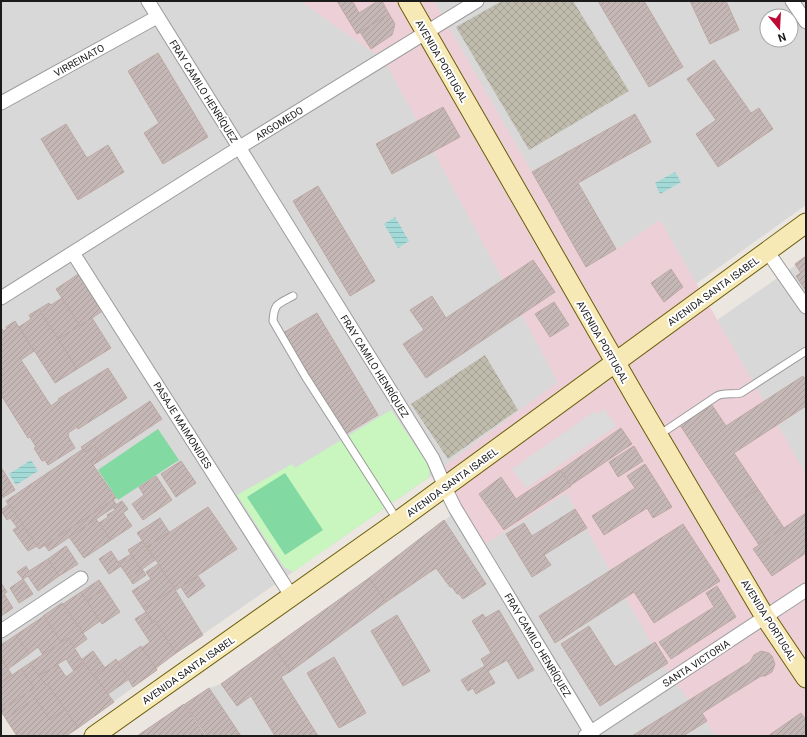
<svg xmlns="http://www.w3.org/2000/svg" width="807" height="737" viewBox="0 0 807 737" font-family="Roboto,sans-serif">
  <style>
    .residential { fill: #d9d8d9; fill-rule: evenodd }
    .commercial { fill: #edd0d7 }
    .construction { fill: url(#construction-cross-hatch) }
    .park { fill: #c8f6be }
    .pitch { fill: #82d9a1 }
    .parking { fill: #dbdbdb }
    .water { fill: url(#water-rules) }
    .building { fill: url(#building-hatch); stroke: #bda9a4 }
    .lines { fill: none; stroke-linecap: round; stroke-linejoin: round }
    .service-casing { stroke: #9c9c9c; stroke-width: 9 }
    .minor-casing { stroke: #9c9c9c; stroke-width: 15 }
    .secondary-casing { stroke: #6b5d09; stroke-width: 21 }
    .service { stroke: #fff; stroke-width: 7 }
    .minor { stroke: #fff; stroke-width: 13 }
    .secondary { stroke: #f6e9b6; stroke-width: 19 }
    .labels { text-anchor: middle; stroke-width: 4; stroke-linejoin: round; paint-order: stroke }
    .street-label { font-size: 10px; fill: #1b1b1b; stroke: #fff }
  </style>
  <defs>
    <pattern id="construction-cross-hatch" width="8" height="8" patternUnits="userSpaceOnUse"><rect width="8" height="8" fill="#c0bcad"/><path d="M0 0l8 8M0 8l8-8" fill="none" stroke="#a4a194"/></pattern>
    <pattern id="water-rules" width="6" height="5" patternUnits="userSpaceOnUse"><rect width="6" height="5" fill="#a3d9d7"/><path d="M0 2.5h6" fill="none" stroke="#8cbab8"/></pattern>
    <pattern id="building-hatch" width="6" height="6" patternUnits="userSpaceOnUse"><rect width="6" height="6" fill="#c4b7b5"/><path d="M-1 1l2-2M0 6l6-6M5 7l2-2" fill="none" stroke="#a89d9b"/></pattern>
  </defs>
  <rect width="100%" height="100%" fill="#ece6e1"/>
  <!-- residential -->
  <g class="residential">
    <path d="M1,1H806V205L559,382L431,476L156,667L157,670L78,728L66,736H17L1,711ZM767,16H791V40H767Z"/>
    <path d="M806,258V736H137L209,688L221,684L273,647L369,578L501,477L670,353Z"/>
  </g>
  <!-- commercial -->
  <path class="commercial" d="M300,1H434L586,267L619,248L660,220L806,474V736H716L669,674L566,493L479,548L431,476L558,382L384,60Z"/>
  <!-- construction -->
  <g class="construction">
    <path d="M502,1H573L629,91L529,150L456,27Z"/>
    <path d="M485,355L518,410L448,459L411,404Z"/>
  </g>
  <!-- park -->
  <path class="park" d="M391,410L430,467L429,477L293,572L284,567L237,495L292,464L295,468Z"/>
  <!-- pitch -->
  <g class="pitch">
    <path d="M158,429L179,460L118,500L98,470Z"/>
    <path d="M285,473L323,530L285,555L247,497Z"/>
  </g>
  <!-- parking -->
  <path class="parking" d="M604,409L616,426L526,488L512,469L595,411L597,414Z"/>
  <!-- water -->
  <g class="water">
    <path d="M675,172L681,182L660,194L655,183Z"/>
    <path d="M395,217L409,241L398,248L384,224Z"/>
    <path d="M31,460L38,471L16,485L9,474Z"/>
  </g>
  <!-- building -->
  <g class="building">
    <path d="M337,1H355L353,2L359,13L378,1H382L389,14L357,34Z"/>
    <path d="M598,1H644L683,67L649,87Z"/>
    <path d="M690,1H726L739,30L710,44Z"/>
    <path d="M389,14L395,24L392,35L371,49L360,32Z"/>
    <path d="M158,53L208,137L163,164L144,133L159,123L128,71Z"/>
    <path d="M714,60L751,113L759,108L773,129L718,167L696,134L716,120L687,79Z"/>
    <path d="M443,107L460,137L392,174L376,144Z"/>
    <path d="M635,114L651,142L578,183L616,249L586,267L532,172Z"/>
    <path d="M66,124L87,158L108,145L124,172L78,200L41,139Z"/>
    <path d="M318,186L375,281L350,296L293,201Z"/>
    <path d="M806,256V269L801,273L795,264Z"/>
    <path d="M533,260L555,292L426,378L403,344L424,330L410,310L432,296L446,318Z"/>
    <path d="M671,269L683,287L664,302L651,283Z"/>
    <path d="M806,269V291L796,276Z"/>
    <path d="M80,273L104,310L80,326L56,289Z"/>
    <path d="M62,298L80,326L58,339L39,309L49,303L51,305Z"/>
    <path d="M554,302L569,325L550,337L535,314Z"/>
    <path d="M39,309L77,369L55,383L19,327L31,319L29,315Z"/>
    <path d="M317,313L378,415L344,435L283,333Z"/>
    <path d="M92,318L111,348L77,369L58,339Z"/>
    <path d="M15,321L34,351L21,360L51,406L59,400L58,399L108,368L127,398L78,429L77,427L68,433L69,435L68,436L75,448L48,465L45,460L42,461L34,448L36,447L30,437L28,438L1,395V330L2,329L3,331L7,329L6,327Z"/>
    <path d="M803,376L806,380V406L734,453L758,489L733,506L680,425L712,405L726,426Z"/>
    <path d="M150,401L162,419L93,465L91,462L101,455L94,446L85,452L81,447Z"/>
    <path d="M621,428L632,444L571,485L561,470Z"/>
    <path d="M94,446L101,455L91,462L116,498L39,549L6,501L83,449L85,452Z"/>
    <path d="M634,446L643,461L618,477L609,462Z"/>
    <path d="M181,461L196,483L176,497L161,474Z"/>
    <path d="M645,464L672,507L653,518L647,508L604,535L592,516L635,488L627,476Z"/>
    <path d="M1,467L15,490L2,498L1,496Z"/>
    <path d="M560,470L571,486L504,530L479,494L501,477L516,499Z"/>
    <path d="M156,476L172,500L143,520L132,504L144,495L139,487Z"/>
    <path d="M758,489L784,528L759,545L733,506Z"/>
    <path d="M113,500L117,505L49,551L45,546Z"/>
    <path d="M122,501L128,509L123,513L132,526L111,540L99,523L108,517L107,515L115,510L113,507Z"/>
    <path d="M9,504L37,546L28,551L13,530L17,527L10,518L7,520L1,511V510Z"/>
    <path d="M208,507L237,549L176,590L147,547Z"/>
    <path d="M575,509L587,528L544,555L551,565L532,577L506,534L524,523L532,536Z"/>
    <path d="M806,513V553L772,576L753,549Z"/>
    <path d="M160,518L169,532L147,547L137,533Z"/>
    <path d="M96,519L111,540L84,558L69,537Z"/>
    <path d="M444,520L486,584L463,599L459,594H457L452,587H450L436,568L386,602L369,578Z"/>
    <path d="M683,524L720,581L654,623L634,592L555,643L539,616Z"/>
    <path d="M142,541L155,560L141,570L128,550Z"/>
    <path d="M66,546L78,564L59,576L48,559Z"/>
    <path d="M111,551L121,566L109,574L99,559Z"/>
    <path d="M131,554L141,570L129,578L118,562Z"/>
    <path d="M48,559L59,576L38,591L28,576L23,579L17,572L26,566L29,571Z"/>
    <path d="M158,564L174,588L144,609L132,591L151,579L146,572Z"/>
    <path d="M142,569L146,575L133,584L129,578Z"/>
    <path d="M198,576L205,586L188,598L181,587Z"/>
    <path d="M369,578L386,602L291,671L273,647Z"/>
    <path d="M23,579L33,594L19,603L10,588Z"/>
    <path d="M99,580L105,589L86,601L81,592Z"/>
    <path d="M1,583L7,592L4,594L13,608L1,616Z"/>
    <path d="M717,586L736,617L671,659L659,642L714,607L706,593Z"/>
    <path d="M174,588L203,635L176,653L155,621L153,623L144,609Z"/>
    <path d="M105,589L120,612L102,624L86,601Z"/>
    <path d="M81,592L100,621L83,633L63,604Z"/>
    <path d="M62,603L87,639L75,648L68,638L61,642L43,616Z"/>
    <path d="M499,610L534,670L518,679L507,660L488,671L495,683L476,694L473,688L468,691L461,680L485,666L481,659L491,653L472,621L483,614L485,618Z"/>
    <path d="M146,612L153,623L155,621L176,653L156,668L142,648L150,642L135,619Z"/>
    <path d="M397,615L430,671L403,686L371,631Z"/>
    <path d="M44,616L61,642L43,655L38,647L29,654L16,635Z"/>
    <path d="M589,626L615,667L655,642L668,663L600,706L561,644Z"/>
    <path d="M16,635L29,654L8,669L1,658V645Z"/>
    <path d="M68,638L84,663L74,671L66,659L39,676L30,663Z"/>
    <path d="M141,646L157,670L133,687L118,662Z"/>
    <path d="M273,647L291,671L281,677L318,736H275L251,696L237,706L221,684Z"/>
    <path d="M93,651L105,668L94,676L81,660Z"/>
    <path d="M761,651L769,653L772,656L775,664L772,672L765,676H761L702,713L707,721L683,736H632L750,662L754,655Z"/>
    <path d="M334,657L366,713L339,728L307,673Z"/>
    <path d="M1,658L12,675L1,683Z"/>
    <path d="M116,659L129,679L108,694L94,676Z"/>
    <path d="M30,663L46,685H48L65,709L50,720L35,698L6,719L1,711L34,688L21,669Z"/>
    <path d="M84,663L114,702L78,728L48,685H46L39,676L58,665L66,677Z"/>
    <path d="M21,669L34,688L1,711V683Z"/>
    <path d="M209,688L241,736H207L185,704Z"/>
    <path d="M35,698L50,720L65,709L78,728L66,736H17L6,719Z"/>
    <path d="M184,704L205,736H137Z"/>
    <path d="M801,713L806,720V736H768Z"/>
  </g>
  <g class="lines">
    <defs>
      <g id="service">
        <path d="M293,296C278,304 274,303 273,321L305,376L398,521"/>
        <path d="M659,435L717,396C724,392 733,395 741,393L806,351"/>
      </g>
      <g id="minor">
        <path d="M148,1L433,459L449,496L455,508L593,736"/>
        <path d="M792,1L806,22"/>
        <path d="M1,103L157,17"/>
        <path d="M767,251L806,307"/>
        <path d="M73,253L292,597"/>
        <path d="M1,298L240,147L477,1"/>
        <path d="M1,631L81,578"/>
        <path d="M585,736L806,590"/>
      </g>
      <g id="secondary">
        <path d="M408,1L636,398L765,617L806,678"/>
        <path d="M94,736L398,521L806,223"/>
      </g>
    </defs>
    <!-- service casing -->
    <use href="#service" class="service-casing"/>
    <!-- minor casing -->
    <use href="#minor" class="minor-casing"/>
    <!-- secondary casing -->
    <use href="#secondary" class="secondary-casing"/>
    <!-- service -->
    <use href="#service" class="service"/>
    <!-- minor -->
    <use href="#minor" class="minor"/>
    <!-- secondary -->
    <use href="#secondary" class="secondary"/>
  </g>
  <g class="labels">
    <!-- street labels -->
    <g class="street-label">
      <text transform="translate(79 60) rotate(-29)" y="4">VIRREINATO</text>
      <text transform="translate(442 61) rotate(60)" y="4">AVENIDA PORTUGAL</text>
      <text transform="translate(204 91) rotate(58)" y="4">FRAY CAMILO HENRÍQUEZ</text>
      <text transform="translate(279 123) rotate(-32)" y="4">ARGOMEDO</text>
      <text transform="translate(713 291) rotate(-36)" y="4">AVENIDA SANTA ISABEL</text>
      <text transform="translate(603 342) rotate(60)" y="4">AVENIDA PORTUGAL</text>
      <text transform="translate(375 366) rotate(58)" y="4">FRAY CAMILO HENRÍQUEZ</text>
      <text transform="translate(183 425) rotate(58)" y="4">PASAJE MAIMONIDES</text>
      <text transform="translate(452 482) rotate(-36)" y="4">AVENIDA SANTA ISABEL</text>
      <text transform="translate(769 620) rotate(58)" y="4">AVENIDA PORTUGAL</text>
      <text transform="translate(538 645) rotate(59)" y="4">FRAY CAMILO HENRÍQUEZ</text>
      <text transform="translate(696 663) rotate(-33)" y="4">SANTA VICTORIA</text>
      <text transform="translate(188 670) rotate(-35)" y="4">AVENIDA SANTA ISABEL</text>
    </g>
  </g>
  <!-- border -->
  <rect width="807" height="737" fill="none" stroke="#1b1b1b" stroke-width="4"/>
  <!-- north arrow -->
  <g transform="translate(779 28) rotate(162)"><circle r="19" fill="#ffffff" stroke="#a4a4a4"/>
  <path d="M0-3L7 15L0 10L-7 15Z" fill="#be0936"/>
  <text y="-6" font-size="11" font-weight="bold" text-anchor="middle" fill="#1b1b1b">N</text>
  </g>
</svg>
